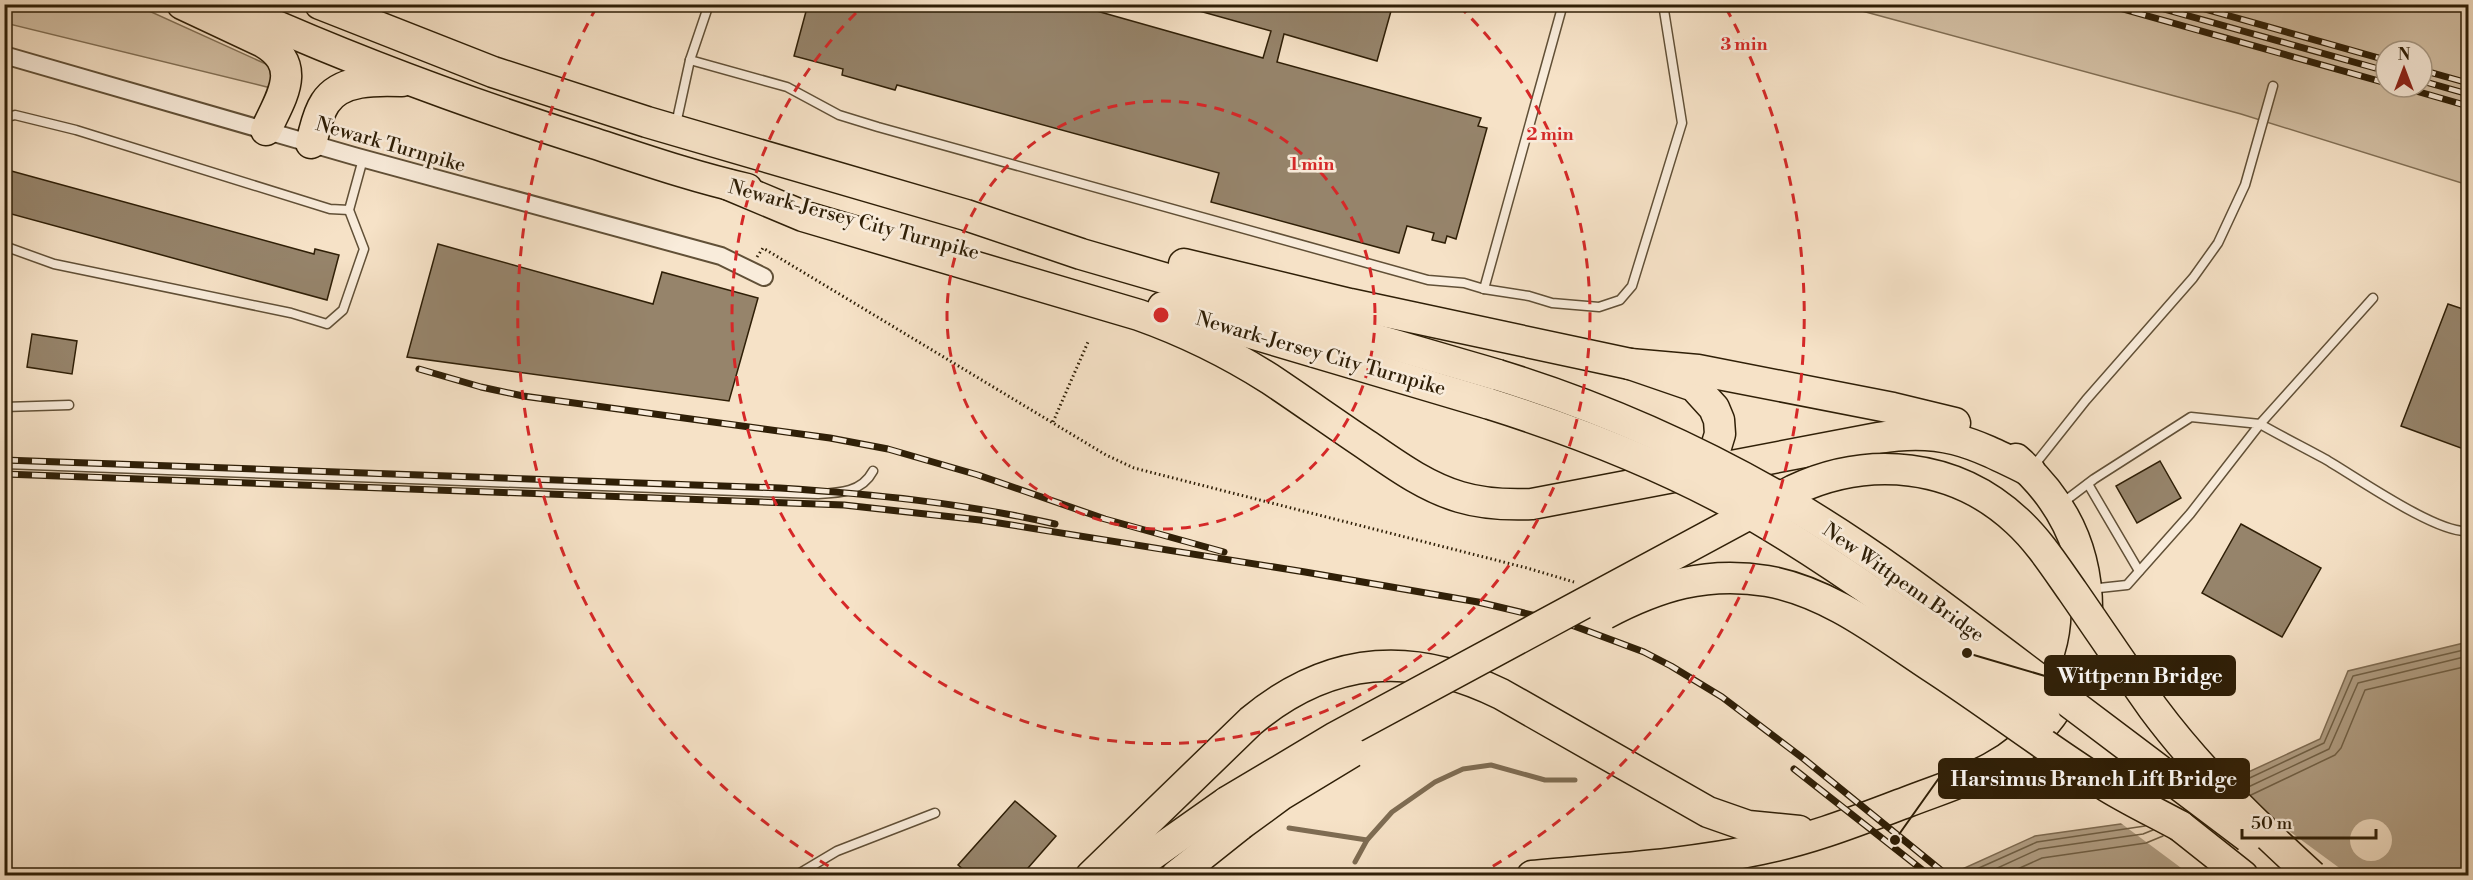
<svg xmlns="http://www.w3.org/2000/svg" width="2473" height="880" viewBox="0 0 2473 880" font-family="'Libre Bodoni',serif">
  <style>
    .green { fill: #d4c1a6; stroke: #827056; stroke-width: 1.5; fill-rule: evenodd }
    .water { fill: #b2a086; stroke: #7e6c53; stroke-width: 1.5 }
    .pier { fill: #f6e2c7 }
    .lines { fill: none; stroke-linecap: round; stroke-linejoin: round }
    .shore { stroke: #706046; stroke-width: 1.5 }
    .stream { stroke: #7e6c53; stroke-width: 5 }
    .building { fill: #96846b; stroke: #2f1f07; stroke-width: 1.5 }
    .service-casing { stroke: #615037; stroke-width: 11 }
    .minor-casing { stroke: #615037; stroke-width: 20 }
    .motorway-casing { stroke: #2f1f07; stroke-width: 33 }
    .path { stroke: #2f1f07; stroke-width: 3; stroke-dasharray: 1.5 3; stroke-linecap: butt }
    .service { stroke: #f9ecdb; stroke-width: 8 }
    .minor { stroke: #f9ecdb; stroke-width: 16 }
    .motorway { stroke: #f6e2c7; stroke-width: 30 }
    .rail-casing { stroke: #2f1f07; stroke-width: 7 }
    .rail { stroke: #f9ecdb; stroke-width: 4.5; stroke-dasharray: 14; stroke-linecap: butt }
    .motorway-bridge-casing { stroke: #2f1f07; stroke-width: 33; stroke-linecap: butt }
    .motorway-bridge { stroke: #f6e2c7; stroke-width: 30 }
    .ring { fill: none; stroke: #d62828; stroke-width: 3; stroke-dasharray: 10 8 }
    .labels { text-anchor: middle; stroke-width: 5; stroke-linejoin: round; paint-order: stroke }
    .street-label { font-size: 20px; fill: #2f1f07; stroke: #f9ecdb }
    .centre { fill: #d62828; stroke: #f9ecdb; stroke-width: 3 }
    .ring-label { font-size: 18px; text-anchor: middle; font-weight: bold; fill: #d62828; stroke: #f9ecdb; stroke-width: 5; stroke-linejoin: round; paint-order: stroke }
    .leader { fill: none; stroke: #2f1f07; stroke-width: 2 }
    .callout-dot { fill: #2f1f07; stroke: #f9ecdb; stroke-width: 2 }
    .callout { fill: #2f1f07; stroke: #2f1f07; stroke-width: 2 }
    .callout-label { font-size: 21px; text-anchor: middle; font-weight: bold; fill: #fff }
  </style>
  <rect width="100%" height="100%" fill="#f6e2c7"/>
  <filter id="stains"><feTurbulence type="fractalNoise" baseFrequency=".00333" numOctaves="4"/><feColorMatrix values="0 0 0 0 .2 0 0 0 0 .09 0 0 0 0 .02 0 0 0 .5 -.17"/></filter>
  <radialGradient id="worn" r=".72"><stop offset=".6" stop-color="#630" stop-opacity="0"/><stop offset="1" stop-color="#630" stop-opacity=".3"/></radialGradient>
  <!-- green -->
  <g class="green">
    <path d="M5,5H136L277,69L271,88L5,23Z"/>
    <path d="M1840,5H2468V185L2241,114ZM2386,51H2422V87H2386Z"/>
  </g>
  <!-- water -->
  <path class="water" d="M2468,642V875L1947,876L2035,836L2142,821L2320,739L2348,671Z"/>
  <!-- pier -->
  <g class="pier">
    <path d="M2230,777L2262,811L2349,875L2192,876L2118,821L2141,818Z"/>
    <circle cx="2371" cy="840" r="21"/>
  </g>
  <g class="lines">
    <!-- shore -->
    <g class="shore">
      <path d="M2239,783L2324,743L2353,676L2468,649"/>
      <path d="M2244,789L2329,749L2358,683L2468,656"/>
      <path d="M2251,795L2335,755L2341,748L2365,690L2468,666"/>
      <path d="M1961,876L2037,842L2145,826"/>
      <path d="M1980,876L2039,849L2143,834L2153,830"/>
      <path d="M2002,876L2042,858L2146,843L2163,836"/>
    </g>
    <!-- stream -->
    <g class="stream">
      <path d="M1289,828L1367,840"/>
      <path d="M1355,862L1367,840L1392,812L1435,782L1463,769L1491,765L1545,780H1575"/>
    </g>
  </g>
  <!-- building -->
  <g class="building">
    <path d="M808,4H1072L1263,58L1271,31L1192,9L1193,4H1393L1377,61L1284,34L1277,62L1481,118L1478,126L1487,128L1456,239L1447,236L1445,243L1432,240L1434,233L1407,226L1399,253L1211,202L1219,173L897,85L895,90L842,75L843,69L794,56Z"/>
    <path d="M4,169L314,254L315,249L339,255L327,300L4,212Z"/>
    <path d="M438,244L653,304L662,272L758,298L729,401L407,357Z"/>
    <path d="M2448,304L2469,311V451L2401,426Z"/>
    <path d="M32,334L77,341L72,374L27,367Z"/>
    <path d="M2160,461L2181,498L2137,523L2116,486Z"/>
    <path d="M2241,524L2321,568L2282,637L2202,593Z"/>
    <path d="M1015,801L1056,836L1021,876H971L958,865Z"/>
  </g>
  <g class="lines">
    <defs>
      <g id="service">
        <path d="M690,60L787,87L839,115L878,127L1428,280L1464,283L1484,289L1563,4"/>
        <path d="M4,118L15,115L76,130L330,209L349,210"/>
        <path d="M676,124L690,60L709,4"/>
        <path d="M4,246L54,264L291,313L327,324L343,310L364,249L349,210L363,159"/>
        <path d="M1484,289L1529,296L1552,303L1599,307L1620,300L1632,286L1682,123L1663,4"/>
        <path d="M2373,298L2260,424C2281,436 2303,447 2325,459C2356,477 2437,534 2468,531"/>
        <path d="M4,407L69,405"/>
        <path d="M4,464L818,494C840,493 862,492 873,471"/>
        <path d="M2032,468L2086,400L2193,278L2218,243L2245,185L2273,86"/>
        <path d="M2088,484L2139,571"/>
        <path d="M2061,504L2094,479L2191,417L2260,424L2190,514L2127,585L2090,589"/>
        <path d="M795,876L837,851L935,813"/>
      </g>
      <path id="minor" d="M4,55L354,156L721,256L764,277"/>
      <g id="motorway">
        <path d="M182,4L263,42C304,66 281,97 266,130"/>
        <path d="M227,4C345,58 467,103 590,142C642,159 694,177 747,189"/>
        <path d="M320,4L493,72L647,122L966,215L1081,254L1498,375"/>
        <path d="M311,143C315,130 317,115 325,103C340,79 377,80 402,81"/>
        <path d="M729,185L803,216L1139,315C1184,331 1229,353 1270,379C1303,401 1335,424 1368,446C1397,466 1426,487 1460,497C1483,504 1508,505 1532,504L1878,438C1943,427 1973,443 2030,471"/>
        <path d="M1184,264L1350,304L1630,364L1694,386L1714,408L1719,420L1720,434L1716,447L1707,459L1683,469"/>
        <path d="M1163,307L1490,404"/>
        <path d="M1630,364L1698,370L1893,408L1955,423"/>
        <path d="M2180,826L2243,876"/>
        <path d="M1091,876L1251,721C1329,656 1412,650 1501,694L1708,812L1748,826L1799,831"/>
        <path d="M1122,876L1227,802"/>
        <path d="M1176,876L1240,825"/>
        <path d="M1532,876C1608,869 1686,865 1761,849C1812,839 1859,820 1907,802C1935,791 1965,782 1991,768C2047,738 2086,677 2087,613C2088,551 2063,500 2016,459"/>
      </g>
    </defs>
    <!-- service casing -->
    <use href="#service" class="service-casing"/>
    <!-- minor casing -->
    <use href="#minor" class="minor-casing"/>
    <!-- motorway casing -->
    <use href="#motorway" class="motorway-casing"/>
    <!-- path -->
    <g class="path">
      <path d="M757,257L763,248L1106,455L1134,468L1527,568L1574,582"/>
      <path d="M1053,422L1088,342"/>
    </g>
    <!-- service -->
    <use href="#service" class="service"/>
    <!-- minor -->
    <use href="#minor" class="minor"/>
    <!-- motorway -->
    <use href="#motorway" class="motorway"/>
    <defs>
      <g id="rail">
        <path d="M2105,4L2386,83"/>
        <path d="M2146,4L2386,71"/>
        <path d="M2187,4L2386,60"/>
        <path d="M2422,70L2468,83"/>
        <path d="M2422,81L2468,94"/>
        <path d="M2402,87L2468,106"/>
        <path d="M419,369L481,387L523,396L830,438L888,449L978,475L1105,519L1224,552"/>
        <path d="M4,460L780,488C873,494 963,503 1055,524"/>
        <path d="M4,474L844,505L980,520L1305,572L1478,602L1566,623L1644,652L1671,666L1722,697L1804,759L1948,876"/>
        <path d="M1794,769L1930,876"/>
      </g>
    </defs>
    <!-- rail casing -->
    <use href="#rail" class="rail-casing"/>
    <!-- rail -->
    <use href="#rail" class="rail"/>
    <defs>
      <g id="motorway-bridge">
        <path d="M1498,375C1599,406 1697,449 1789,503C1866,548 1937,602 2008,656C2088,716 2168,777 2248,837"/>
        <path d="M1490,404C1582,433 1671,468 1754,516C1856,576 1950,648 2045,719"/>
        <path d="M1605,614C1658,586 1706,571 1767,581C1830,592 1883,635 1935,669C1993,707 2049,750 2108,787C2131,801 2156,813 2180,826"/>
        <path d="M1227,802L1336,737L1794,490C1869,455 1955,463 2017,521C2039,541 2056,568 2073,592C2100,631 2126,670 2153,708C2199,770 2255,824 2312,876"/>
        <path d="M1240,825L1281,795L1352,752"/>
      </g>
    </defs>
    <!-- motorway-bridge casing -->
    <use href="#motorway-bridge" class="motorway-bridge-casing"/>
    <!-- motorway-bridge -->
    <use href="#motorway-bridge" class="motorway-bridge"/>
  </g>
  <!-- distance rings -->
  <g class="ring">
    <circle cx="1161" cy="315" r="214"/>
    <path d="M1459 6A429 429 0 1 1 863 6"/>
    <path d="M844 875A643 643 0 0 1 596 8M1726 8A643 643 0 0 1 1478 875"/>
  </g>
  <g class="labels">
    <!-- street labels -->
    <g class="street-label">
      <text transform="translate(391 144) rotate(16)" y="7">Newark Turnpike</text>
      <text transform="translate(854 219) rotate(15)" y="7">Newark-Jersey City Turnpike</text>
      <text transform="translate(1321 353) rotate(16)" y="7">Newark-Jersey City Turnpike</text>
      <text transform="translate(1904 582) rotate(35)" y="7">New Wittpenn Bridge</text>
    </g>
  </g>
  <circle cx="1161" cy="315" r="9" class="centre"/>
  <g class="ring-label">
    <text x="1744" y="50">3 min</text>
    <text x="1550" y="140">2 min</text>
    <text x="1312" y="170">1 min</text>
  </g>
  <!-- callouts -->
  <path class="leader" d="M1967 653L2045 676M1895 840L1939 778"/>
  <g class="callout-dot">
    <circle cx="1967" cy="653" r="6"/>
    <circle cx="1895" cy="840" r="6"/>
  </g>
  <g class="callout">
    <rect x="2045" y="656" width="190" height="39" rx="6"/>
    <rect x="1939" y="759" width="310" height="39" rx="6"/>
  </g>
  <g class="callout-label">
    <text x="2140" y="683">Wittpenn Bridge</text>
    <text x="2094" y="786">Harsimus Branch Lift Bridge</text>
  </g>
  <!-- margin -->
  <rect width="2473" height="880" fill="none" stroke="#f6e2c7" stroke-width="24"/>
  <rect x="6" y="6" width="2461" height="868" fill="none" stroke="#2f1f07" stroke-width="3"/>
  <rect x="12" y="12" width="2449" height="856" fill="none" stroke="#2f1f07" stroke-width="1.5"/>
  <!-- north arrow -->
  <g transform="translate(2404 69)"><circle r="28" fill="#f9ecdb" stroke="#a89a86" stroke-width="1.5"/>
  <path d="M0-4.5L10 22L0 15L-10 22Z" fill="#8f2418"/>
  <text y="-9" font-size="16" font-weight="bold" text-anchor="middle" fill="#2f1f07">N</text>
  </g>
  <!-- scale -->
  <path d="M2242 829v9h134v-9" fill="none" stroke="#2f1f07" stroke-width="3"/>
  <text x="2251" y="829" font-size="18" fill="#2f1f07" stroke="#f9ecdb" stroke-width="4.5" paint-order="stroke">50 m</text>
  <rect width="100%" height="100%" filter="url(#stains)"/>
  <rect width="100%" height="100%" fill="url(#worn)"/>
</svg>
